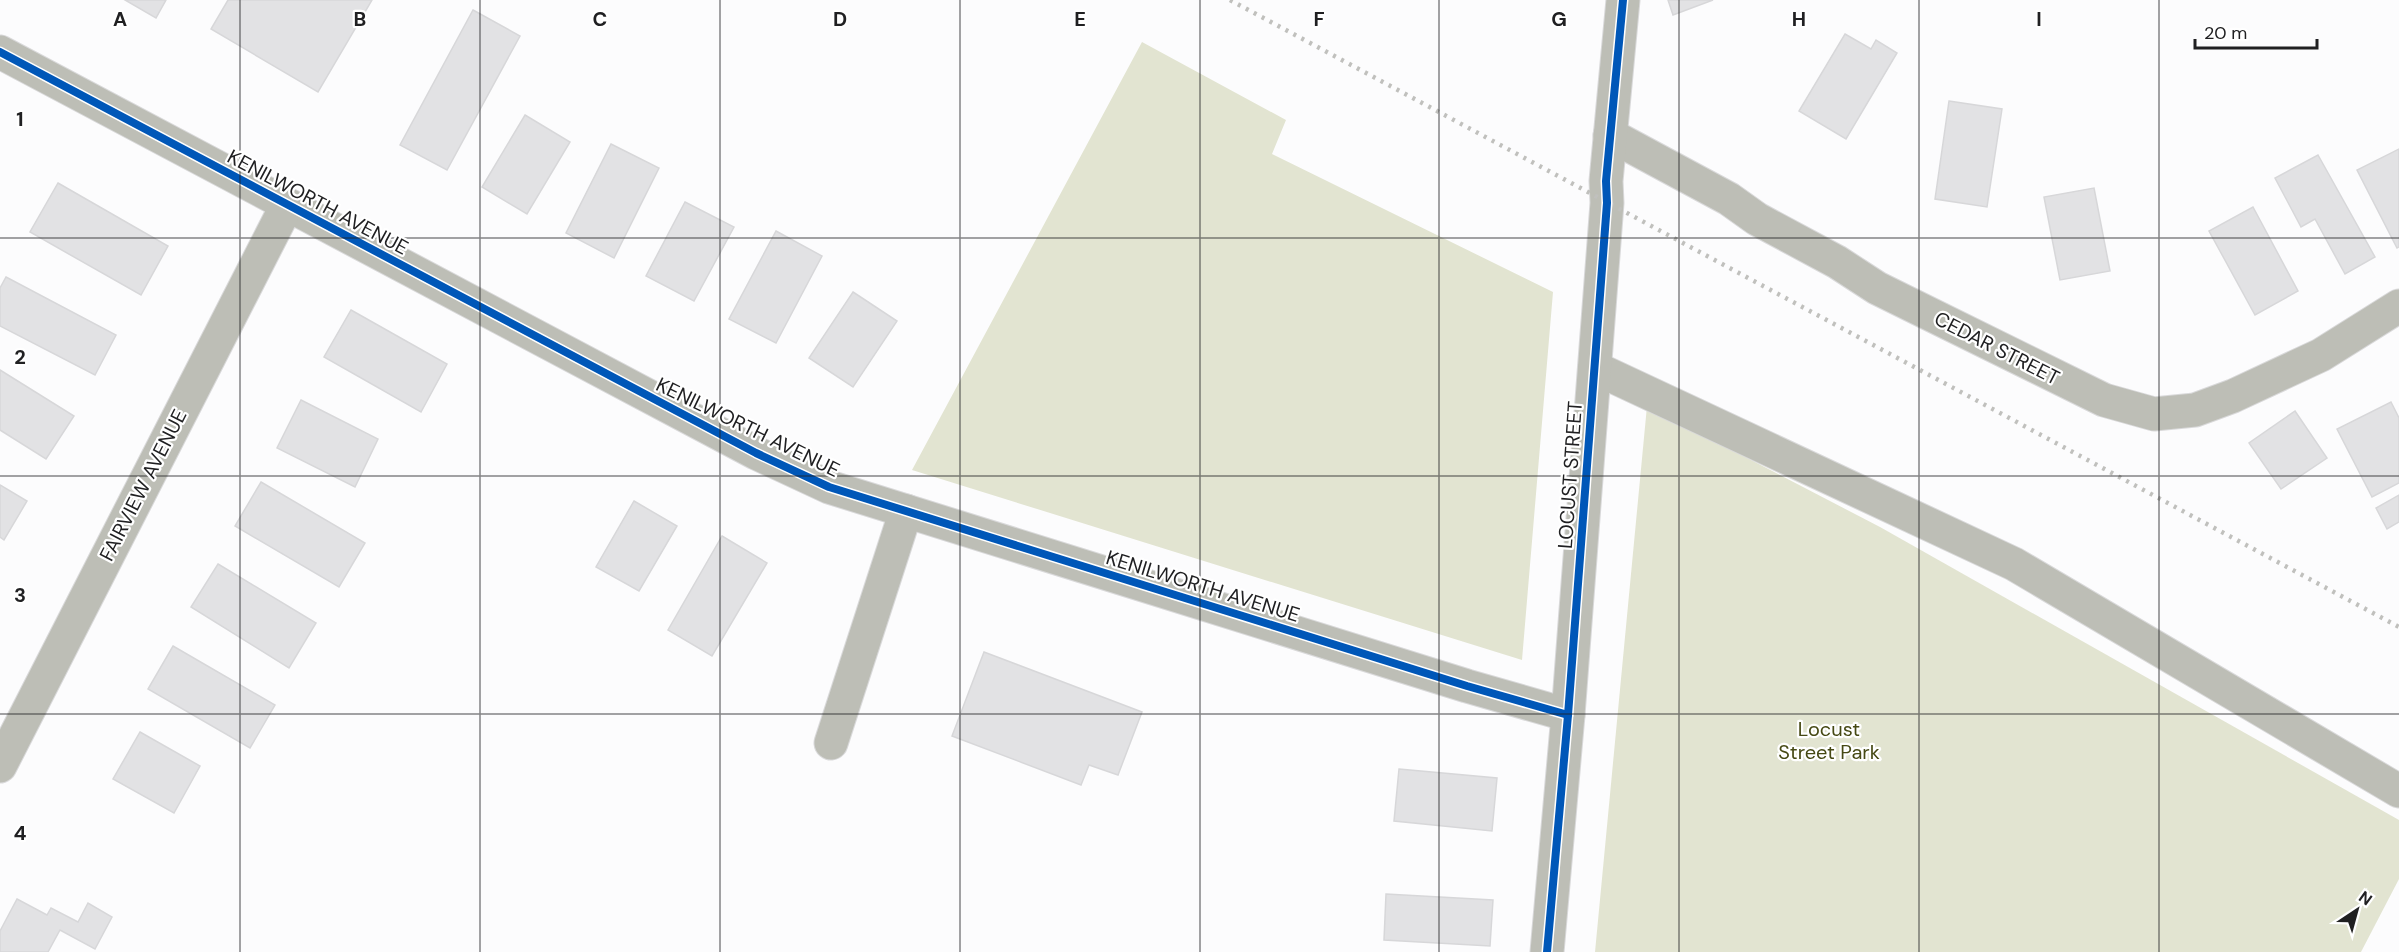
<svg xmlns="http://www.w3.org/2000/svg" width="2399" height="952" viewBox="0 0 2399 952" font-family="'DM Sans',sans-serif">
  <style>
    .green { fill: #e2e4d1 }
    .building { fill: #e2e2e4; stroke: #d7d7d9; stroke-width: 1.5 }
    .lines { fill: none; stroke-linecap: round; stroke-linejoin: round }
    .minor-casing { stroke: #d9d9da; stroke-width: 35 }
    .minor { stroke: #bdbeb6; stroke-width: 33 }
    .rail { stroke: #c0c0bd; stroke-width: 4.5; stroke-dasharray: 3 6; stroke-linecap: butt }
    .cycleway-casing { stroke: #fff; stroke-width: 11 }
    .cycleway { stroke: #0057b8; stroke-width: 8 }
    .grid { fill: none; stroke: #202022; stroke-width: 1.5; stroke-opacity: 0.55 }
    .labels { text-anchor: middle; stroke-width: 4.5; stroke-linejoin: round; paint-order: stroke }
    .street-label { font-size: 20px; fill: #202022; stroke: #fff }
    .park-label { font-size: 20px; fill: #464914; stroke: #fff }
    .grid-label { font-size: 20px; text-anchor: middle; font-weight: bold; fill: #202022; stroke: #fff; stroke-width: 4.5; stroke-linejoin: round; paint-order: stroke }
  </style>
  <rect width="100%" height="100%" fill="#fcfcfd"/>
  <!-- green -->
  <g class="green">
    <path d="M1142,42L1286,120L1272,154L1553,292L1522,660L912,470Z"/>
    <path d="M1647,406L1880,527L2399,820V879L2361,952H1595Z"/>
  </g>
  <!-- building -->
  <g class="building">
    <path d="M125,0H166L156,18Z"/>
    <path d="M228,0H372L318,92L211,29Z"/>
    <path d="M1668,0H1713L1673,15Z"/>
    <path d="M473,10L520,36L447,170L400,145Z"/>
    <path d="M1845,34L1871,49L1876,40L1897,53L1846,139L1799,111Z"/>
    <path d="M1949,101L2002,109L1987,207L1935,199Z"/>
    <path d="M525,115L570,142L527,214L482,187Z"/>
    <path d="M611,144L659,168L614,258L566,233Z"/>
    <path d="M2399,149V247L2397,248L2357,170Z"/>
    <path d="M2318,155L2375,257L2345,274L2315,219L2301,227L2275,178Z"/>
    <path d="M58,183L168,246L141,295L30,232Z"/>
    <path d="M2094,188L2110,271L2060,280L2044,197Z"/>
    <path d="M685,202L734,227L694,301L646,276Z"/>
    <path d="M2253,207L2298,291L2255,315L2209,231Z"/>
    <path d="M776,231L822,256L776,343L729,319Z"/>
    <path d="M6,277L116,335L95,375L0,326V288Z"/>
    <path d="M853,292L897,321L853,387L809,358Z"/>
    <path d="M351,310L447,364L421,412L324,357Z"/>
    <path d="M0,370L74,416L46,459L0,430Z"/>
    <path d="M301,400L378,439L355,487L277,448Z"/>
    <path d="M2391,402L2399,418V483L2372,497L2337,429Z"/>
    <path d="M2295,411L2327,458L2281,489L2249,443Z"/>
    <path d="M261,482L365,543L339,587L235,526Z"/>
    <path d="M0,485L27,501L4,540L0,537Z"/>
    <path d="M2399,495V522L2387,529L2376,508Z"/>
    <path d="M634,501L677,526L639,591L596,567Z"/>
    <path d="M722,536L767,563L712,656L668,630Z"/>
    <path d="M218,564L316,623L289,668L191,607Z"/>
    <path d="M173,646L275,705L250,748L148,689Z"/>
    <path d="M984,652L1142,712L1118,775L1089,765L1081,785L952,736Z"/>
    <path d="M140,732L200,766L174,813L113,779Z"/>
    <path d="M1399,769L1497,778L1492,831L1394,821Z"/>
    <path d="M1386,894L1493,900L1490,946L1384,940Z"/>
    <path d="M17,899L47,915L51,908L78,922L88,903L112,917L95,949L60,930L48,952H0V931Z"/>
  </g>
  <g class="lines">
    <defs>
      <g id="minor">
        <path d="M0,52L756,453L829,487L1467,686L1568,715"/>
        <path d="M1610,135L1729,199L1757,219L1837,262L1877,288L2104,400L2154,414L2195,410L2233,396L2321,355L2399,306"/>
        <path d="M1595,368L2014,564L2399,791"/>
        <path d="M831,743L906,511"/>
        <path d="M0,766L287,205"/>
        <path d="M1547,952L1568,715L1607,203L1606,181L1623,0"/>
      </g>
    </defs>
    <!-- minor casing -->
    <use href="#minor" class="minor-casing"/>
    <!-- minor -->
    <use href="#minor" class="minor"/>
    <!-- rail -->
    <path class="rail" d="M1230,0L2399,627"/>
    <defs>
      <g id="cycleway">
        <path d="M0,52L756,453L829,487L1467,686L1568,715"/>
        <path d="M1547,952L1568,715L1607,203L1606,181L1623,0"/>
      </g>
    </defs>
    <!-- cycleway casing -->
    <use href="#cycleway" class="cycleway-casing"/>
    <!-- cycleway -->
    <use href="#cycleway" class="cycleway"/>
  </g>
  <!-- grid -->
  <path class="grid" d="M240,0V952M480,0V952M720,0V952M960,0V952M1200,0V952M1439,0V952M1679,0V952M1919,0V952M2159,0V952M0,238H2399M0,476H2399M0,714H2399"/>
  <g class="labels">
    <!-- street labels -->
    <g class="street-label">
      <text transform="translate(318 202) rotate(28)" y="7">KENILWORTH AVENUE</text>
      <text transform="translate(1997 348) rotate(27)" y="7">CEDAR STREET</text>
      <text transform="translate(748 427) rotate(26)" y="7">KENILWORTH AVENUE</text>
      <text transform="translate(1570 475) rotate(-86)" y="7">LOCUST STREET</text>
      <text transform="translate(143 485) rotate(-63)" y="7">FAIRVIEW AVENUE</text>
      <text transform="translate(1203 586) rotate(17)" y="7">KENILWORTH AVENUE</text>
    </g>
    <!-- park labels -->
    <g class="park-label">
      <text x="1829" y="736">Locust<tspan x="1829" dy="23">Street Park</tspan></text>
    </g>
  </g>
  <g class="grid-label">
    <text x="120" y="26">A</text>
    <text x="360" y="26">B</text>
    <text x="600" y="26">C</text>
    <text x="840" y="26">D</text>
    <text x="1080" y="26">E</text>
    <text x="1319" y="26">F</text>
    <text x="1559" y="26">G</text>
    <text x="1799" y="26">H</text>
    <text x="2039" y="26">I</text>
    <text x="20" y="126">1</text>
    <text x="20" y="364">2</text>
    <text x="20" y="602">3</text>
    <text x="20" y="840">4</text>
  </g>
  <!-- north arrow -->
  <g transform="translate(2357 910) rotate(36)" stroke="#ffffff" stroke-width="4.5" paint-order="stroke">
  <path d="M0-4.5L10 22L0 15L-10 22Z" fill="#202022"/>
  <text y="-9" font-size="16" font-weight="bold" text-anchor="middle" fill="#202022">N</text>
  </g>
  <!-- scale -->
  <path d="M2195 39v9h122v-9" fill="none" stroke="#202022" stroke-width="3"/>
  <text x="2204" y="39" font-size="18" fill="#202022" stroke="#ffffff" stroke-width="4.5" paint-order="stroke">20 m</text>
</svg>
